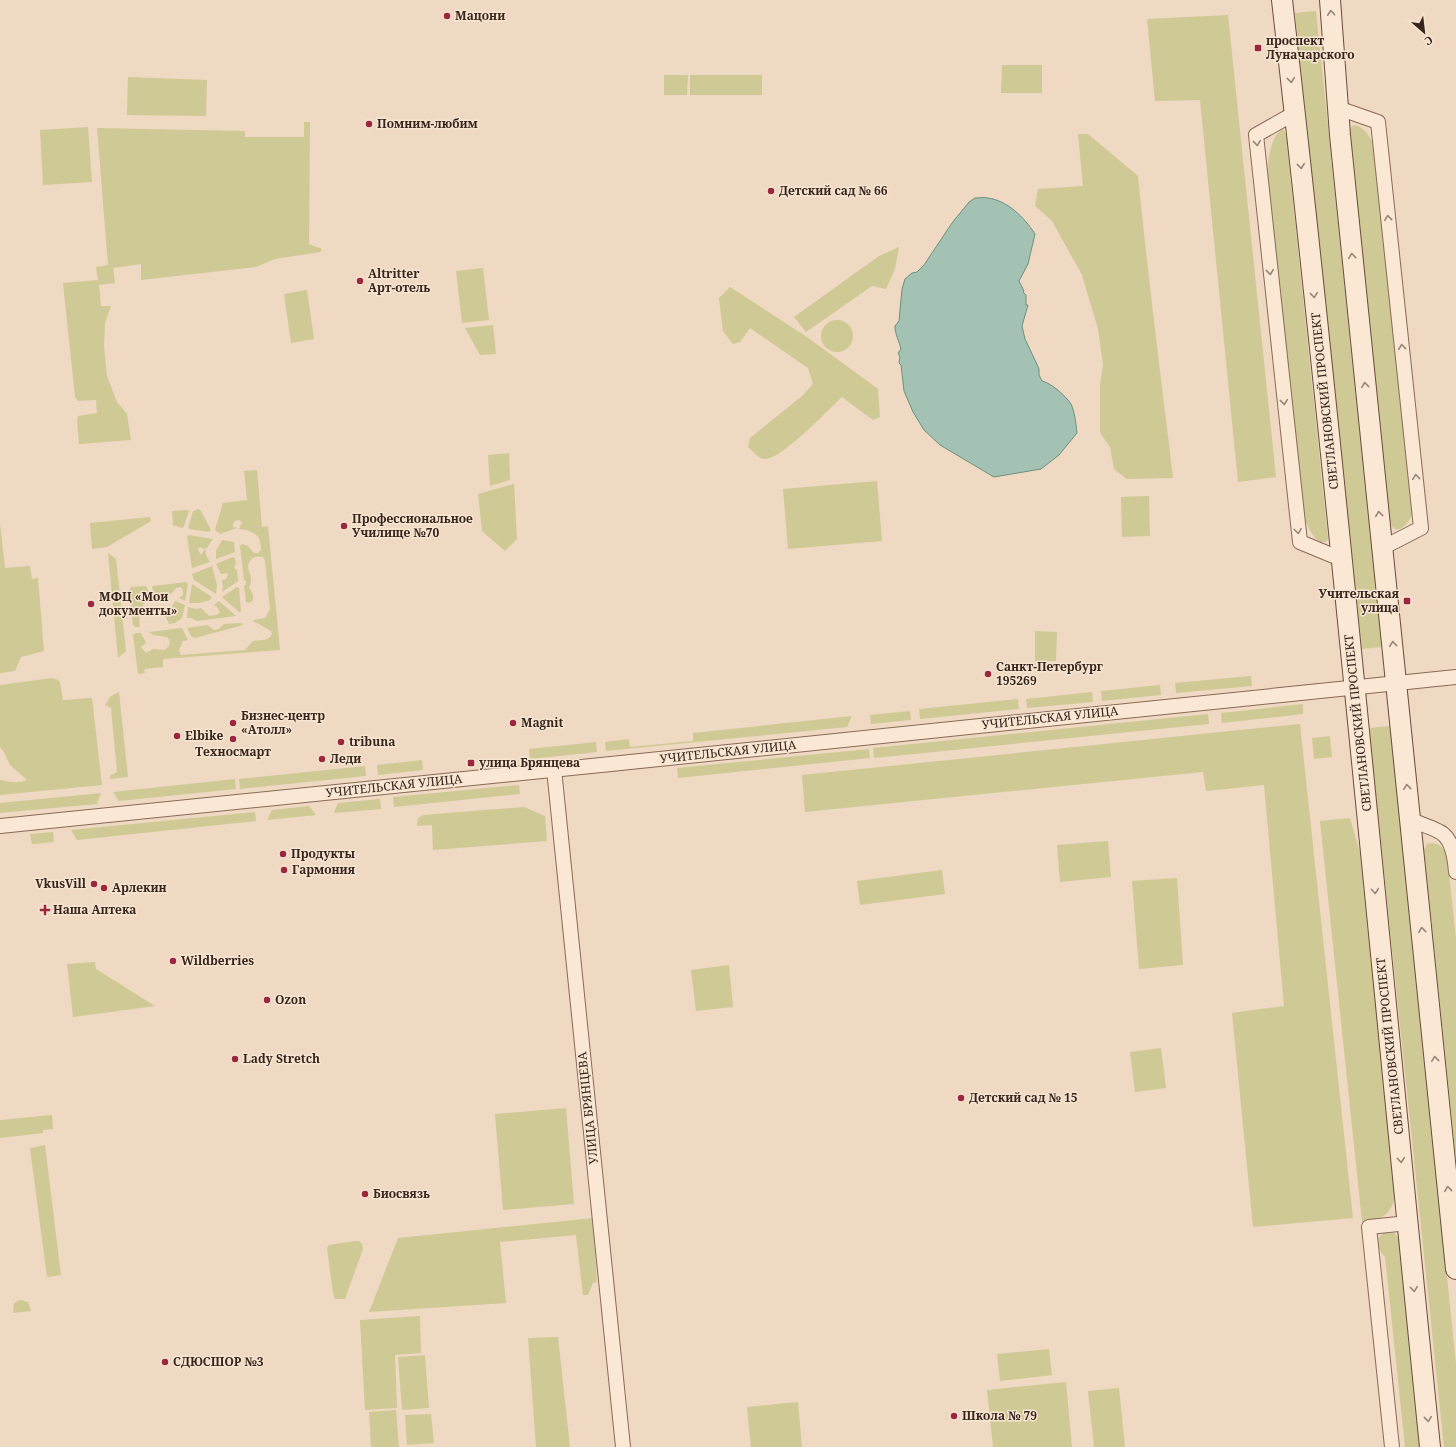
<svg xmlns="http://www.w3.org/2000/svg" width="1456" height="1447" viewBox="0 0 1456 1447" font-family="'Noto Serif',serif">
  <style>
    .green { fill: #cec995 }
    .water { fill: #a4c2b3; stroke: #6b9080 }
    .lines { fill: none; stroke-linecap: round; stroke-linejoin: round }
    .street-casing { stroke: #896958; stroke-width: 16 }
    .secondary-casing { stroke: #6b4a3c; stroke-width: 22 }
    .street { stroke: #fae8d5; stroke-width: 14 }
    .secondary { stroke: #fae8d5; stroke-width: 20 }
    .oneway { stroke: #9a8679 }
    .poi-dot { fill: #9a273e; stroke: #f6e5d1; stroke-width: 1.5 }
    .labels { text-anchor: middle; stroke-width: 3; stroke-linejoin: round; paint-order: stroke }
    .poi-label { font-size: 12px; font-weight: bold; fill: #39251d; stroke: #f6e5d1; text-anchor: start }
    .street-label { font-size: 12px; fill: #39251d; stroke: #f6e5d1 }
  </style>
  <rect width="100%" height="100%" fill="#efd9c2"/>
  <!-- green -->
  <g class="green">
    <path d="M1316,11L1382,647L1362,649L1295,13Z"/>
    <path d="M1228,15L1276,477L1238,482L1200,100L1155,101L1147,19Z"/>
    <path d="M1002,65H1042V93H1001Z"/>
    <path d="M664,75H688L687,95H664Z"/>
    <rect x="690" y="75" width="72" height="20"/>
    <path d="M128,77L207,80L206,116L127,115Z"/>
    <path d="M304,122H310L309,244L322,249L320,252L275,259L256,267L141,280V264L113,268L115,283L99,285L101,306H111L105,323L104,346L107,376L117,402L127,414L131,440L79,444L77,421L78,416L97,413L96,400L78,401L75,397L63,283L98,280L96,267L108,265L97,128L245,131V137H304Z"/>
    <path d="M1354,125C1365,127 1370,137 1374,146L1412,514C1409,524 1394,539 1390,521L1350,130L1351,127Z"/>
    <path d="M88,127L92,182L43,185L40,130Z"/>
    <path d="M1283,129L1286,134L1328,539L1327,541C1314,548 1304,518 1302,509L1267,177C1267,165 1270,135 1283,129Z"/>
    <path d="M1078,134H1088L1138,176C1148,277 1161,377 1173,478L1127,479L1114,469L1110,447L1100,433V385L1103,365L1098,329L1082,275L1052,221L1035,206L1038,189L1083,186Z"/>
    <path d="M899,247L895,269L886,289L872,286L806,332L794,317L879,256Z"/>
    <path d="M483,268L489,320L462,323L456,271Z"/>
    <path d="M730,287L807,337L878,389L880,417L873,420L842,397C828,410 782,459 765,459C758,459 753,451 748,447L750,438L802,396L813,384L808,368L750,328L740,342L733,344L723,331L719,298Z"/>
    <path d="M307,290L314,339L291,343L284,294Z"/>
    <circle cx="837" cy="336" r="16"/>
    <path d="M493,325L496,354L480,355L465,328Z"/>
    <path d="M509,453L510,480L490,486L488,455Z"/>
    <path d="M257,470L262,527L268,526L280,650L163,659V667L144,669L145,673L138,674L133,635L136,633H141L146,643L141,647L146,653L153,649L165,650L169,646L170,641L167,637L153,635L149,632L182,628L188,640L183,641L179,650L181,655L245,650L253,641C260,640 269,641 272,634L271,631L253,621L254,620L265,618L270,609L265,561L263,557C258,556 254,556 251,560C244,567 252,573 251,581C251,583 250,585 249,587L253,595V600L250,603L246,602L244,586L246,584V581L244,580L240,546L242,544L248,546L254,553H258L261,550C261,534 254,531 239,529L242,522L239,520L235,521L233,524V527L237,528L220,534L215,530L222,506V503L247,500L244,471Z"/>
    <path d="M877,481L882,541L788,549L783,489Z"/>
    <path d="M514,484L517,539L505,551L482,531L478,494Z"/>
    <path d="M1149,496L1150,536L1122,537L1121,497Z"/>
    <path d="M199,509L201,511L211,530L209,532L190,529L188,528L193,511Z"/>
    <path d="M187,510L189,511L184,526L182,528L173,525L172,511Z"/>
    <path d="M150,517L151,521L107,547L92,549L90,523Z"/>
    <path d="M0,523L5,568L30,566L32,579L38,578L44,651L21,657L15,671L0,673Z"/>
    <path d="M189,535L213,539L207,548L204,549L200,547L198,549L200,554H202L204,550H206V555L210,562L192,568L187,537Z"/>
    <path d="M222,540L234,542L235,552L216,559V551Z"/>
    <path d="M108,553L116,559L126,651L118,658Z"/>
    <path d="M233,557L235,559L236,563L234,568L237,570L238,581L222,592L223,587L222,580L226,579L228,575L227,573L221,574L216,564Z"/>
    <path d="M212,566L217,585L216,594L194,580L192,574Z"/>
    <path d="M186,582L188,584L185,601L179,598L183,595V591L181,587L176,588L171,594H155L152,588L153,586Z"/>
    <path d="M192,584L212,597L210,600L200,603H189Z"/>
    <path d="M146,586L151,596C141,604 138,614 140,627H135L133,625L129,591L131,587Z"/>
    <path d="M237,587L239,588L241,611L239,612L222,597Z"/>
    <path d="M175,601L185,605L182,618L175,623L169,624L164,613L169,612Z"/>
    <path d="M219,601L236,616L197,621L191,618H187L188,607L196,609L201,608L209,616L217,615L220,612L217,607L214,605Z"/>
    <path d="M241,623L243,625L195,638L191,636L187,628L207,625L214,630L219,629L224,624Z"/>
    <path d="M1035,631L1057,632L1056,661H1035Z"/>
    <path d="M1251,676L1252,686L1176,693L1175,683Z"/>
    <path d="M52,678L58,680L60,682L63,700L92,698L102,785L0,795V780C10,782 18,784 27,780L10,765L4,752L0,747V685Z"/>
    <path d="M1160,685L1161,695L1102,701L1101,691Z"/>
    <path d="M119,692L128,777L110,779V776L117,772L111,708L105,705L111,696Z"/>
    <path d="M1092,692L1093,702L1027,708L1026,699Z"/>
    <path d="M1018,699L1019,709L920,719L919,709Z"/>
    <path d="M1303,704V714L1222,723L1221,713Z"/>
    <path d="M910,711L911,720L871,724L870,715Z"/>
    <path d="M1208,714L1209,724L874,758L873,748Z"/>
    <path d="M852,716L847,727L606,751L605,742L629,739L630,747L693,741V733Z"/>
    <path d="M1300,724L1353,1218L1253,1227L1232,1013L1284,1006L1264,785L1206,791L1203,772L805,812L802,775Z"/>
    <path d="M1390,726L1456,1364V1447H1444L1369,728Z"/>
    <path d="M1330,736L1332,757L1314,759L1312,738Z"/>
    <path d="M596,742L597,752L530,759L529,749Z"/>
    <path d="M869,749L870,758L678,778L677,768Z"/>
    <path d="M422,760L423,770L378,775L377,765Z"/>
    <path d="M365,766L366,776L240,789L239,779Z"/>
    <path d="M235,779L236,789L119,801L113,792Z"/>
    <path d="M519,785L520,794L394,807L393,797Z"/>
    <path d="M101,793L97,804L0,813V803Z"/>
    <path d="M380,799L381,809L334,813L338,803Z"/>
    <path d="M309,806L316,815L267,820L272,810Z"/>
    <path d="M524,807L545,816L547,841L433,850L432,825L417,826L418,818L423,815Z"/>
    <path d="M255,812L256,821L77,840L71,830Z"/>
    <path d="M1350,818L1360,853L1395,1196C1391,1216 1380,1220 1362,1222L1320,821Z"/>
    <path d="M53,832L54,842L32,844L30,834Z"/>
    <path d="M1108,841L1111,877L1060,882L1057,845Z"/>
    <path d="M1432,843C1440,844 1444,848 1447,856L1456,938V1159L1424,850L1427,844Z"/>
    <path d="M942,870L945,894L860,905L857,881Z"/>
    <path d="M1177,878L1183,965L1139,969L1132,881Z"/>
    <path d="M95,962L96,969L155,1006L73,1017L67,964Z"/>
    <path d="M729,965L733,1007L696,1011L691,970Z"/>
    <path d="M1161,1048L1166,1088L1135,1092L1130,1052Z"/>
    <path d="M566,1108L574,1204L503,1210L495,1114Z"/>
    <path d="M52,1115L53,1129L43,1130V1133L0,1138V1120Z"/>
    <path d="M45,1145L61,1275L47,1277L30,1148Z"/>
    <path d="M593,1218L597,1282L593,1283L588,1295H583L576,1235L500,1242L506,1303L369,1312L398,1238Z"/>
    <path d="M1386,1232L1394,1233L1400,1240L1422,1447H1405L1385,1257C1377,1248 1373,1238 1386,1232Z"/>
    <path d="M355,1241H359L362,1244L363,1249L345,1299H335L333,1293L327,1248L329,1245Z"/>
    <path d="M20,1300L28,1302L31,1311L13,1313L14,1303Z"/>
    <path d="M420,1316L421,1353L395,1355L397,1408L365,1410L360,1320Z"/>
    <path d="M558,1337L570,1447H536L528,1338Z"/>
    <path d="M1049,1349L1052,1375L1000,1381L997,1354Z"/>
    <path d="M425,1355L429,1408L402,1410L398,1357Z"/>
    <path d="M1066,1382L1072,1447H993L987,1390Z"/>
    <path d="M1119,1388L1125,1447H1094L1088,1391Z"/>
    <path d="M798,1402L802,1447H751L747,1407Z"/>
    <path d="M396,1410L399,1447H371L369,1412Z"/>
    <path d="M431,1414L434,1443L407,1445L405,1415Z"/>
  </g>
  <!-- water -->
  <path class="water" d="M975,198C979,198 984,197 988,198C1008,201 1024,217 1035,234L1028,264L1019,281L1024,291L1023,292L1026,295V305H1028L1022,326L1025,339L1034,358L1039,369V375L1042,381C1051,383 1066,396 1071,404C1075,413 1076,424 1077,433L1059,455L1041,469L994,477L940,445L924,430L913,412L904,391L901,365L899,363L900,357L898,353L901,349C899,341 895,334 895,326L899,321L902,289L905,279L912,273L917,272L924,265L952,223L969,202Z"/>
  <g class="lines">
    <defs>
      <g id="street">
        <path d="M1338,108L1378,122L1421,528L1382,548"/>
        <path d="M1295,113L1256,135L1300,542L1341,559"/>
        <path d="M554,769L623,1447"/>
        <path d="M1411,820C1418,823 1437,829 1443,834C1453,842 1455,859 1456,872"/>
        <path d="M0,826L601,765L1456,677"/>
        <path d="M1392,1447L1369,1227L1408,1223"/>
      </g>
      <g id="secondary">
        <path d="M1282,0C1337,482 1381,965 1430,1447"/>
        <path d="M1330,0L1340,135L1456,1269"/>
      </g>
    </defs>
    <!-- street casing -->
    <use href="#street" class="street-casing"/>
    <!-- secondary casing -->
    <use href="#secondary" class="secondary-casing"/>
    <!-- street -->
    <use href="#street" class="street"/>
    <!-- secondary -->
    <use href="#secondary" class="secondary"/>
  </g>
  <!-- one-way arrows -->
  <defs><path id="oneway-chevron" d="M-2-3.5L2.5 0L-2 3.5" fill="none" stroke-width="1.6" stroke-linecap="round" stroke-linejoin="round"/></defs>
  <g class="oneway">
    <use href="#oneway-chevron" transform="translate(1331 13) rotate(-94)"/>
    <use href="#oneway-chevron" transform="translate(1291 80) rotate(84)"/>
    <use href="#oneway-chevron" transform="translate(1257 143) rotate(84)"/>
    <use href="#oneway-chevron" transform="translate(1301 166) rotate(84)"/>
    <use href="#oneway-chevron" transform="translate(1388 218) rotate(-96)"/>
    <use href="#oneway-chevron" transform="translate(1352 256) rotate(-96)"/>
    <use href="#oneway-chevron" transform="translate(1270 272) rotate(84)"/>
    <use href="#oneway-chevron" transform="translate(1314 295) rotate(84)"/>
    <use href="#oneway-chevron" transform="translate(1402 347) rotate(-96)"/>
    <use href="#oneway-chevron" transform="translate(1365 385) rotate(-96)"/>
    <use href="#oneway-chevron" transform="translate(1284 402) rotate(84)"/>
    <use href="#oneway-chevron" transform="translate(1416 477) rotate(-96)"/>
    <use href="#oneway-chevron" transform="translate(1379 514) rotate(-96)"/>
    <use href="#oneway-chevron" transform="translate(1298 531) rotate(83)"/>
    <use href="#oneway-chevron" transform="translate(1393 644) rotate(-96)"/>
    <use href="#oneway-chevron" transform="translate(1407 787) rotate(-96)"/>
    <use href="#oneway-chevron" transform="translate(1375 891) rotate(85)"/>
    <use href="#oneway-chevron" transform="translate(1422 930) rotate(-96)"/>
    <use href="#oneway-chevron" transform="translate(1435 1059) rotate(-96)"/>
    <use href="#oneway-chevron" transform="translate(1401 1160) rotate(84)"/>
    <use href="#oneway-chevron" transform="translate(1448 1189) rotate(-96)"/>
    <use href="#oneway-chevron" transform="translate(1414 1289) rotate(84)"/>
    <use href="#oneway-chevron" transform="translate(1428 1419) rotate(84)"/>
  </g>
  <!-- markers -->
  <g class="poi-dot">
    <circle cx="447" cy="16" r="4"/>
    <rect x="1254" y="44" width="8" height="8" rx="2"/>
    <circle cx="369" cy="124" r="4"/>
    <circle cx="771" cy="191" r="4"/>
    <circle cx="360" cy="281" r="4"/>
    <circle cx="344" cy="526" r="4"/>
    <rect x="1403" y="597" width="8" height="8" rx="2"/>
    <circle cx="91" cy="604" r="4"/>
    <circle cx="988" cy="674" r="4"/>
    <circle cx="233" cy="723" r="4"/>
    <circle cx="513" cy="723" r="4"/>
    <circle cx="177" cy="736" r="4"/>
    <circle cx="233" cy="739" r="4"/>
    <circle cx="341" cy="742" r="4"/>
    <circle cx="322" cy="759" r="4"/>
    <rect x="467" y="759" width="8" height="8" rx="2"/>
    <circle cx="283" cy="854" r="4"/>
    <circle cx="284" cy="870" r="4"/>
    <circle cx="94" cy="884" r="4"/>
    <circle cx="104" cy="888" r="4"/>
    <path d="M43 904h4v4h4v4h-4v4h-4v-4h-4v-4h4z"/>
    <circle cx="173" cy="961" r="4"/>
    <circle cx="267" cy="1000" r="4"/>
    <circle cx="235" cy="1059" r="4"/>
    <circle cx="961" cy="1098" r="4"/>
    <circle cx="365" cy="1194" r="4"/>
    <circle cx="165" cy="1362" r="4"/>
    <circle cx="954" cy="1416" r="4"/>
  </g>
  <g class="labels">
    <!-- poi labels -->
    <g class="poi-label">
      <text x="455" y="20">Мацони</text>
      <text x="1266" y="45">проспект<tspan x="1266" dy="14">Луначарского</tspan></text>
      <text x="377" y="128">Помним-любим</text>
      <text x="779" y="195">Детский сад № 66</text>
      <text x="368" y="278">Altritter<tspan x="368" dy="14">Арт-отель</tspan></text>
      <text x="352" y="523">Профессиональное<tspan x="352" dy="14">Училище №70</tspan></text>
      <text x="1399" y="598" text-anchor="end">Учительская<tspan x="1399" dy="14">улица</tspan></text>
      <text x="99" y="601">МФЦ «Мои<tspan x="99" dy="14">документы»</tspan></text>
      <text x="996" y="671">Санкт-Петербург<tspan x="996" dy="14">195269</tspan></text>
      <text x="241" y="720">Бизнес-центр<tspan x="241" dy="14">«Атолл»</tspan></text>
      <text x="521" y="727">Magnit</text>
      <text x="185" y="740">Elbike</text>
      <text x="349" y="746">tribuna</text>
      <text x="233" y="756" text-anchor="middle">Техносмарт</text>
      <text x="330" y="763">Леди</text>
      <text x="479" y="767">улица Брянцева</text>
      <text x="291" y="858">Продукты</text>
      <text x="292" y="874">Гармония</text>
      <text x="86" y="888" text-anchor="end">VkusVill</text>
      <text x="112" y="892">Арлекин</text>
      <text x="53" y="914">Наша Аптека</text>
      <text x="181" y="965">Wildberries</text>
      <text x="275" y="1004">Ozon</text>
      <text x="243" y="1063">Lady Stretch</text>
      <text x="969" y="1102">Детский сад № 15</text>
      <text x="373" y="1198">Биосвязь</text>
      <text x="173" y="1366">СДЮСШОР №3</text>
      <text x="962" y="1420">Школа № 79</text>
    </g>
    <!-- street labels -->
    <g class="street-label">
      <text transform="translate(1325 401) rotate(-96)" y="4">СВЕТЛАНОВСКИЙ ПРОСПЕКТ</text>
      <text transform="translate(1050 718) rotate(-6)" y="4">УЧИТЕЛЬСКАЯ УЛИЦА</text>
      <text transform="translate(1358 723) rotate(-96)" y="4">СВЕТЛАНОВСКИЙ ПРОСПЕКТ</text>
      <text transform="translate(728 752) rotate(-6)" y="4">УЧИТЕЛЬСКАЯ УЛИЦА</text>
      <text transform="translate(394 786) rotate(-6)" y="4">УЧИТЕЛЬСКАЯ УЛИЦА</text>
      <text transform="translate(1390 1046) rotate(-96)" y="4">СВЕТЛАНОВСКИЙ ПРОСПЕКТ</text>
      <text transform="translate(588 1108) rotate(-96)" y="4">УЛИЦА БРЯНЦЕВА</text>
    </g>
  </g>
  <!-- north arrow -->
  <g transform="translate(1424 32) rotate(152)" stroke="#f6e5d1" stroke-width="3" paint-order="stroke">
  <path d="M0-3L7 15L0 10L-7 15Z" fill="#39251d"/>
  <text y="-6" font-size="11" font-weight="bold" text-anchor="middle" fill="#39251d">С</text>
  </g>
</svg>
